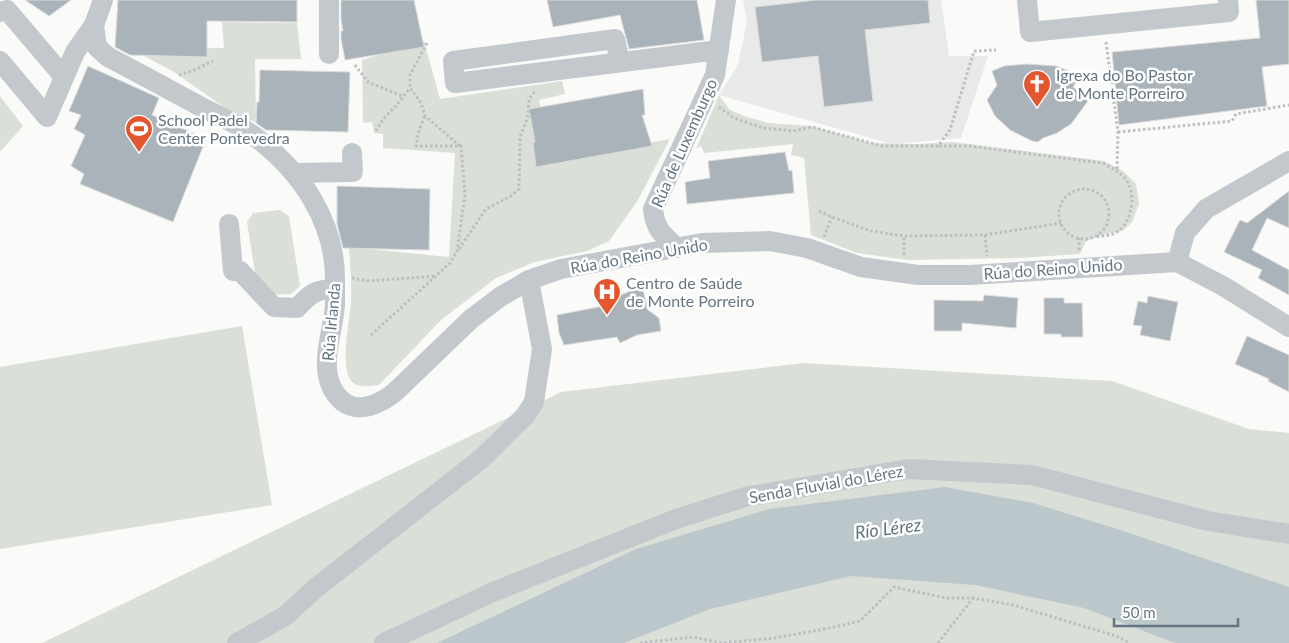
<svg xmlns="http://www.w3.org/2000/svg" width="1289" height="643" viewBox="0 0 1289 643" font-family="Lato,sans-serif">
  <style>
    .built { fill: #e8e9e9 }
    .green { fill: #dadfd7 }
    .water { fill: #bbc7cb }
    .building { fill: #aab3b9; stroke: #dcdcda }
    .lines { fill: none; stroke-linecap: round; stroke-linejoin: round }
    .path { stroke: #bbbfc2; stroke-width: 3; stroke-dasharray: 2.5 2.5; stroke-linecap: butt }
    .minor { stroke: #c3c8cc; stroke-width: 20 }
    .labels { text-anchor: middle; stroke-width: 5; stroke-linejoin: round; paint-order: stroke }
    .poi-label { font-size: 16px; fill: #657683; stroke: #fff; text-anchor: start }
    .street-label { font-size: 16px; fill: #657683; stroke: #fff }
    .water-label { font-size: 18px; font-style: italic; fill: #60757c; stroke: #fff }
  </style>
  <rect width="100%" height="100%" fill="#fafaf8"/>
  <!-- built -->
  <path class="built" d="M743,0H941L949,56H988L961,138L892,144L719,95L738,65L747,22Z"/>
  <!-- green -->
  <g class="green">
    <path d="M222,22L297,23L301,59H255L256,122L235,115L174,72L131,49L224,48Z"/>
    <path d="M424,41L440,99L562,81L565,94L539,100L549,162L670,139L638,200L609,241L587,251L535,262L496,278L441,320L379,385C371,386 359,388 352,382C339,368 350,320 351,302C352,284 350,265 349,247L449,257L455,153L383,148V134L374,133L372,122L363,123L362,60Z"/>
    <path d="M719,95L730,110L747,117L768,123L811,126L871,143L919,144L952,142L1104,161L1123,171L1136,184L1139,204L1132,222L1123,231L1102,235L1086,241L1080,254L1018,258L908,260L857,253L811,235L804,158L791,155L793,144L704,153L701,146L696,149Z"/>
    <path d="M0,96L23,126L0,152Z"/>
    <path d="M280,210L289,216L300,286L291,294L267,295L257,285L247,222L253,213Z"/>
    <path d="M242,326L272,505L0,549V367Z"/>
    <path d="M803,363L1112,381L1249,429L1289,433V643H42L561,392Z"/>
  </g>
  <!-- water -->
  <path class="water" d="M945,487L1033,503L1117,529L1289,587V643H1175L1084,608L975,585L851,576L710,609L624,643H437L636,549L769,509Z"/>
  <!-- building -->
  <g class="building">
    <path d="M25,0H71L49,16Z"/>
    <path d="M118,0H297V22L207,21V57L130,55L115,47Z"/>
    <path d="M341,0H414L424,47L345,60L341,38V31H343L341,20Z"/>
    <path d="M547,0H697L704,40L629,49L620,15L553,27Z"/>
    <path d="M816,0H928L930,23L865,30L873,101L824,107L818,56L762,62L755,7Z"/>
    <path d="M1256,0H1289V64L1262,67L1267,106L1119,125L1112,52L1260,38Z"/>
    <path d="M1026,64L1056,66L1080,75L1073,87L1088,101L1071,124L1057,133L1043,138L1038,142L1032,141L1010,130L995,116L987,100L997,85L992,71L1004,66Z"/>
    <path d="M88,66L159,98L152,115L206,139L173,222L80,184L84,174L71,166L85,135L74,129L81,115L69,111Z"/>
    <path d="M260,70L350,72L348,132L266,130L256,123L257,102H259Z"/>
    <path d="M643,89L645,115H642L652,146L536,167L533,142H535L529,109Z"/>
    <path d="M785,152L789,171L792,170L794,193L687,204L685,182L710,178L708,161Z"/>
    <path d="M337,186L430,189L429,250L343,248L337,224Z"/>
    <path d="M1289,191V228L1267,218L1252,250L1289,270V295L1258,278L1262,270L1224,252L1240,220L1247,223Z"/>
    <path d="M642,286L648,310L659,318L661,331L637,335L620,343L617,337L564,345L559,333L557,315L609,305V300Z"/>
    <path d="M984,295L1018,298L1016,328L962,323V331H934V300L983,301Z"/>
    <path d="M1148,296L1178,302L1170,341L1140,335L1142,326L1133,325L1138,301L1147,303Z"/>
    <path d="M1044,298H1064V303H1082L1083,337H1061V334H1044Z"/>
    <path d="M1247,336L1289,355V392L1268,381L1269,379L1235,364Z"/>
  </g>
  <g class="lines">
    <!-- path -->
    <g class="path">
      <path d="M1106,42L1118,132L1117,170"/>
      <path d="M427,43L410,75V88L421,103L425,116L460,146"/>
      <path d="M355,65L368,82L402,96"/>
      <path d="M179,75L192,71L213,61"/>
      <path d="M719,107L734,118L763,128L793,131L812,127L882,146H938L950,130L974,51L996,50"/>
      <path d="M376,131L384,118L395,107L410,88"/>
      <path d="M1118,132L1232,121L1236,114L1289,105"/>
      <path d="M939,146H969L1102,163C1113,168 1124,174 1129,185C1136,200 1130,227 1113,234C1107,236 1100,236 1094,237"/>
      <circle cx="1084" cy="214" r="25"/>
      <path d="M819,211L832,217L871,231L904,236L985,235L1061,223"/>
      <path d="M985,235L987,256"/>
      <path d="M824,237L832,217"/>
      <path d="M459,249L486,209L511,196L519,189L520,137L528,116L529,99L535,91"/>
      <path d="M1079,250V238"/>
      <path d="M904,255V236"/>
      <path d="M352,278L367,281L437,276"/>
      <path d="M371,335L450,263L457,251L465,195L461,146H416L419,130L425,116"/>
      <path d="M640,643L693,637L721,643L775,638L830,628L860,621L894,587L946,598H973L1013,605L1116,636L1130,643"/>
      <path d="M938,643L973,598"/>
    </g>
    <!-- minor -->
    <g class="minor">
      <path d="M1027,0L1030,32L1229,12L1228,0"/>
      <path d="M0,12L7,10L64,77"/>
      <path d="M94,25L97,47L108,57C137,72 166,88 194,103C213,114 237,123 254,136C301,171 336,222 335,282C335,290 335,297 335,305C333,332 319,365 333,390C349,417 374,408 394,393L471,319L500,297L529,280L561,269L702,243L770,241L807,248L861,267L918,275H970L1177,262L1223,286L1289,327"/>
      <path d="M329,54V0"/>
      <path d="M0,61L47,117L75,52L94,25L103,0"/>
      <path d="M620,62L615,39L453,61L455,83L719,50"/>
      <path d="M296,173L353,172L352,153"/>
      <path d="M229,224L233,271H240L274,307L297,308C310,294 315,289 335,289"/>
      <path d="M677,248C662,234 655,229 653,209L715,75L726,0"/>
      <path d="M1177,262L1185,233L1206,209L1289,161"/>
      <path d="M237,643L285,616L317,587L481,459L525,416L534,402L542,349L529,280"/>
      <path d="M384,643L493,592L676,519L745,497L908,469L1032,475L1208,521L1289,534"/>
    </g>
  </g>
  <!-- icons -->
  <defs>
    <symbol id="church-pin" viewBox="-11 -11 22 30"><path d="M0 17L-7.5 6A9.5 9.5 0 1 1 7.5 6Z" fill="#e4572e" stroke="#fff"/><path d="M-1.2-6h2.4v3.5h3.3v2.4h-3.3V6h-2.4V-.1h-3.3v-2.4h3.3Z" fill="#fff"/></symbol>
    <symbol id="stadium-pin" viewBox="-11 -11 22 30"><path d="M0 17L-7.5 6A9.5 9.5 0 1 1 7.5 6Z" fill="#e4572e" stroke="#fff"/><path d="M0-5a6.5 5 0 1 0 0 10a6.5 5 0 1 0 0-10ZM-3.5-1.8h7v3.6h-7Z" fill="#fff"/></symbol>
    <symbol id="hospital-pin" viewBox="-11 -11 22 30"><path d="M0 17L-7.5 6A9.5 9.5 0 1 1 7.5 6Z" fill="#e4572e" stroke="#fff"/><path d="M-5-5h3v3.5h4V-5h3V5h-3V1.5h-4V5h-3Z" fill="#fff"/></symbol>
  </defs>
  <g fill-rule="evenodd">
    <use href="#church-pin" x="1021" y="68" width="32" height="43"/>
    <use href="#stadium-pin" x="123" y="113" width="32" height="43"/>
    <use href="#hospital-pin" x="591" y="276" width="32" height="43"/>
  </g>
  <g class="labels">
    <!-- poi labels -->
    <g class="poi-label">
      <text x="1056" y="81">Igrexa do Bo Pastor<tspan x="1056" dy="18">de Monte Porreiro</tspan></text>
      <text x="158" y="126">School Padel<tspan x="158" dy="18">Center Pontevedra</tspan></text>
      <text x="626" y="289">Centro de Saúde<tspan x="626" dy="18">de Monte Porreiro</tspan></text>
    </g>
    <!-- street labels -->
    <g class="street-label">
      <text transform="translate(684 143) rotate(-66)" y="6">Rúa de Luxemburgo</text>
      <text transform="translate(639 256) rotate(-10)" y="6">Rúa do Reino Unido</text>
      <text transform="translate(1053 269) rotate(-4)" y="6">Rúa do Reino Unido</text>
      <text transform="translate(331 322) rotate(-85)" y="6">Rúa Irlanda</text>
      <text transform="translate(826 484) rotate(-10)" y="6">Senda Fluvial do Lérez</text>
    </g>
    <!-- water labels -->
    <g class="water-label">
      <text transform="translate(888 529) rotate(-7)" y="6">Río Lérez</text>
    </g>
  </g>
  <!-- scale -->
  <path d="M1114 618v8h124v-8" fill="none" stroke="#657683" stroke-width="2.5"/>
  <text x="1122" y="618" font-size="15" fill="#657683" stroke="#ffffff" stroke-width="4" paint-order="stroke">50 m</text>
</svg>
